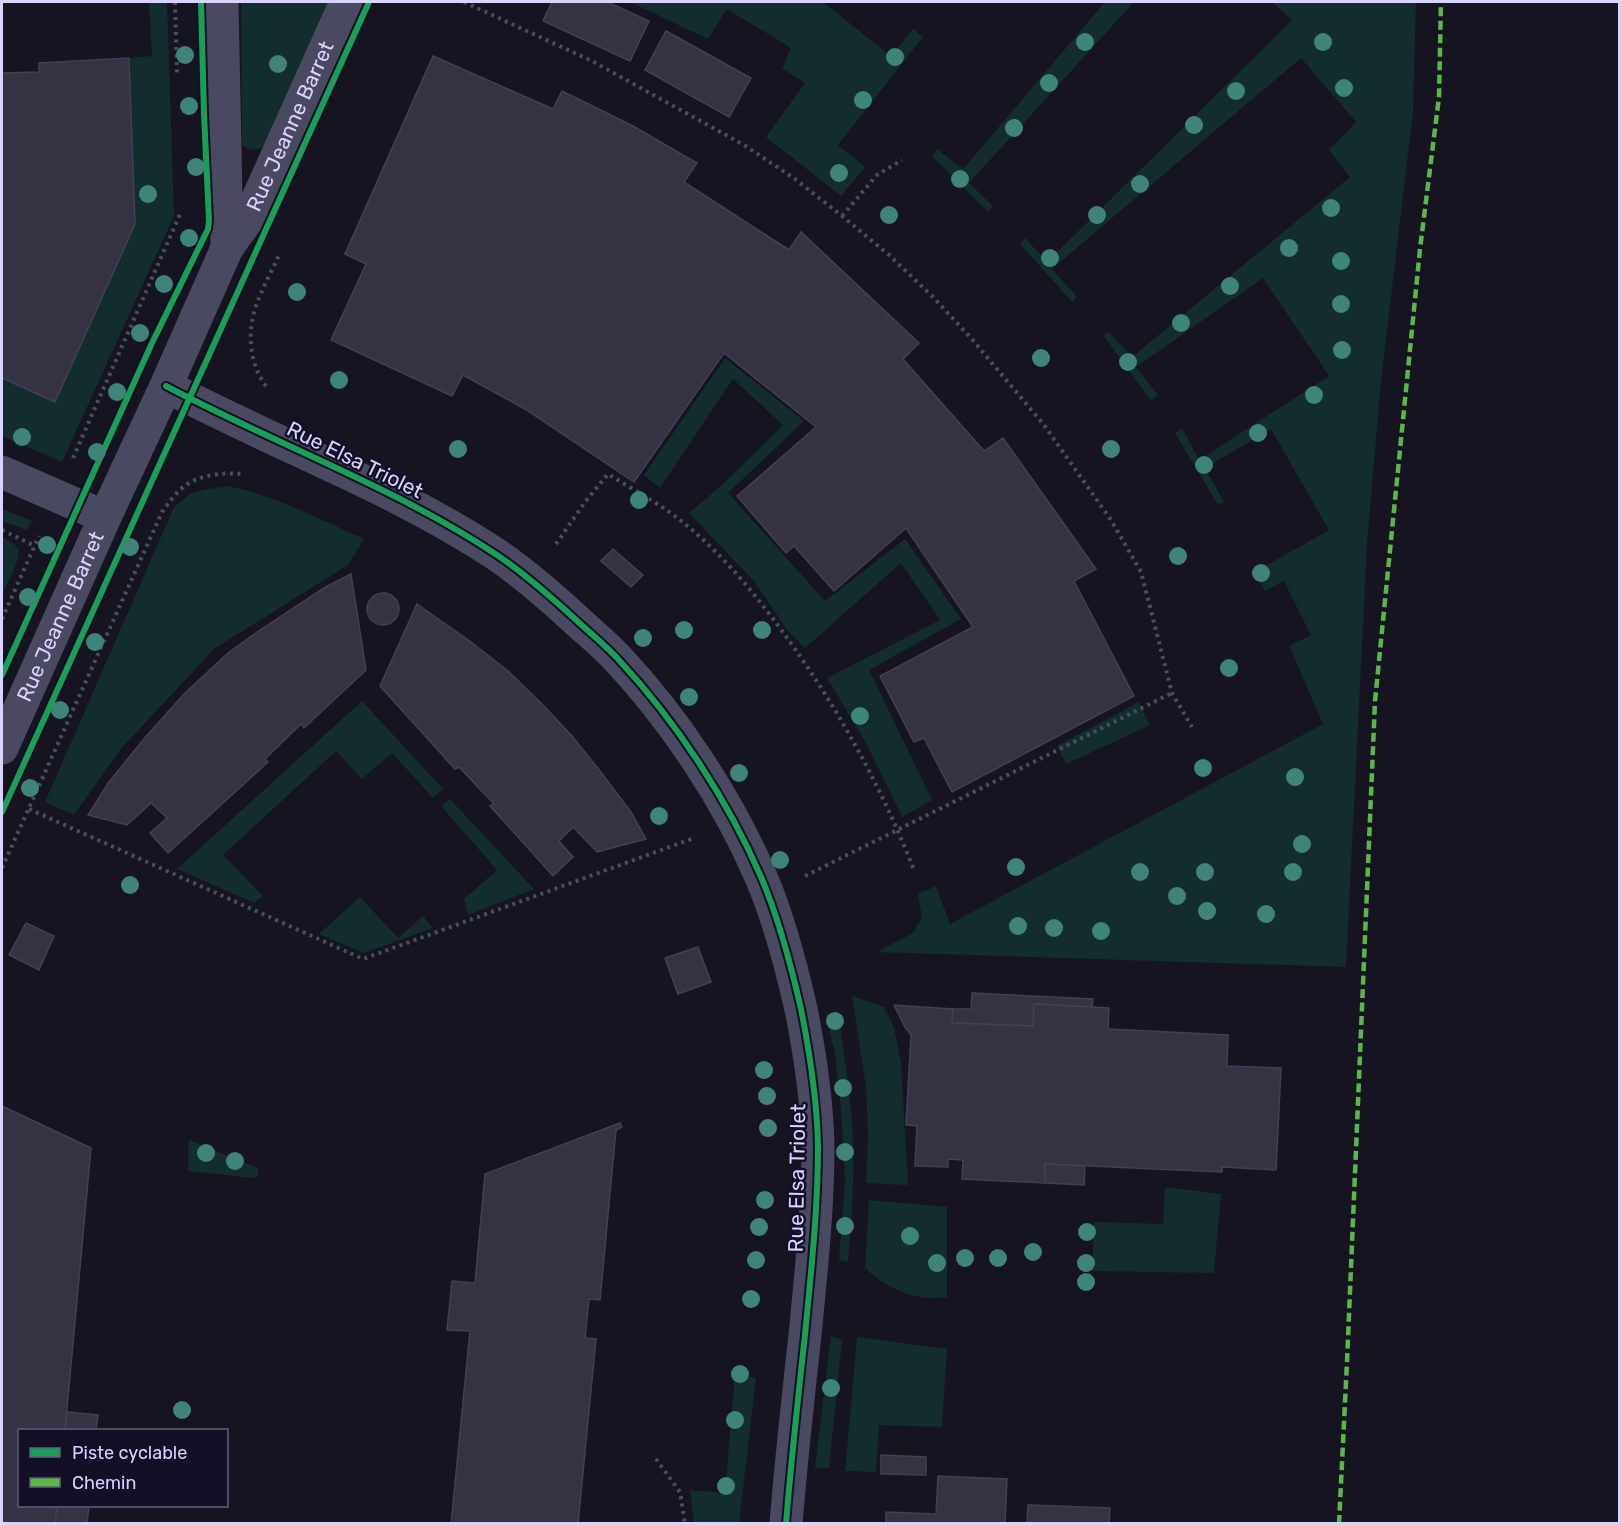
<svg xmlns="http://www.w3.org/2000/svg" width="1621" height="1525" viewBox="0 0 1621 1525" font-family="Rubik,sans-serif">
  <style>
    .green { fill: #132c2d }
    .building { fill: #343243; stroke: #433f54; stroke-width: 1.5 }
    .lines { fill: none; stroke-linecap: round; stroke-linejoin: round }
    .path { stroke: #44505f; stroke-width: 4; stroke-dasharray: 3 4.5; stroke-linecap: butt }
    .street { stroke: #4a4962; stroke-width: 33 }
    .quiet { stroke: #58b947; stroke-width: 4.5; stroke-dasharray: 9 4.5; stroke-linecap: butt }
    .cycleway-casing { stroke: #130f26; stroke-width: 10 }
    .cycleway { stroke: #1a9f57; stroke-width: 6 }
    .tree { fill: #3e8478 }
    .labels { text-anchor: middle; stroke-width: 5; stroke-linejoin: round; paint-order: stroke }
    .street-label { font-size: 21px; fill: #d9d4ff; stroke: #130f26 }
  </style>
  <rect width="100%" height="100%" fill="#161421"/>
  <!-- green -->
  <g class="green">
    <path d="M149,2H167L174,216L62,462L2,436V378L55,402L135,224L129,58L152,56Z"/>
    <path d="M241,2H330L264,146C255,151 250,151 242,145Z"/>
    <path d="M630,2H823L891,56L913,29L923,37L838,145L865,167L841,196L766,137L805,83L782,68L791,48L727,9L708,39Z"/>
    <path d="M1105,2H1134L969,183L993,206L988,212L932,156L937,149L963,169Z"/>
    <path d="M1272,2H1416L1413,112L1381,381L1367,544L1346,967L877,952L913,933L922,917L918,894L936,886L950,924L1323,724L1289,646L1311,635L1284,581L1265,591L1255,572L1329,530L1271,429L1205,468L1224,502L1218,505L1175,433L1182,428L1199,460L1329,376L1263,278L1136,367L1158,395L1151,401L1103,335L1109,332L1132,357L1350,177L1329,150L1356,122L1301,58L1052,269L1077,297L1072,302L1020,244L1025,238L1047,262L1292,20Z"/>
    <path d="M725,358L804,421L728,493L825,601L905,539L961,619L869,670L932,800L902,817L866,743L827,678L940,620L901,563L805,648L788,631L754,581L689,513L721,486L783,425L733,379L660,488L644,475Z"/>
    <path d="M228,486C276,496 319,519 364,539L348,565L214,649L119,751L74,815L45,802L174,507L190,494L202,490Z"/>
    <path d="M2,509L32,521L27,530L2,521Z"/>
    <path d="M2,537C7,540 15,543 18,549C22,558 6,585 2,595Z"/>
    <path d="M362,701L443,789L433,798L392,753L362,779L336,751L223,855L263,896L254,903L177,869Z"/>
    <path d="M1139,702L1150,725L1066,764L1057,746Z"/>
    <path d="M450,799L534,889L468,915L464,899L497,870L441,806Z"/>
    <path d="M360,897L398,938L423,916L433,928L364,953L319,934Z"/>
    <path d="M852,996L884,1007L894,1028L901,1062L908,1185L866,1183L868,1134L866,1087Z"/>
    <path d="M838,1013C842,1042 847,1071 850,1100C856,1154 853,1208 848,1262L839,1260L845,1178L841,1110L835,1054L826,1014Z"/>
    <path d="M189,1140L258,1168V1176L254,1178L188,1171Z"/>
    <path d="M1165,1187L1221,1194L1214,1273L1092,1271L1094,1222L1163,1224Z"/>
    <path d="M869,1200L947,1207V1297C917,1302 886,1289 865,1268Z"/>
    <path d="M831,1336L842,1340L829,1468H815Z"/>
    <path d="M857,1337L947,1349L942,1427L879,1425L876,1472L845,1471Z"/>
    <path d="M735,1373L756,1378L739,1523H694L690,1490L725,1493Z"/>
  </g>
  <!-- building -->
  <g class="building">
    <path d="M552,2H608L649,21L630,61L543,21Z"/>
    <path d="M666,31L751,78L729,117L645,70Z"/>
    <path d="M433,56L553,109L562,91L631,125L697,163L684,182L789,250L801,232L919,343L903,359L984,451L1003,438L1096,569L1074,581L1134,696L952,792L924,738L914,742L880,676L973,627L906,528L834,591L794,546L786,553L737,496L816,427L724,353L634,482L525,409L463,375L452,396L331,340L366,264L345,254Z"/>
    <path d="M129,58L135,224L55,402L2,378V73L39,72V63Z"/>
    <path d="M613,549L643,575L631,587L601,561Z"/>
    <path d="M351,574L366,670L304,728L301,724L265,759L268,762L168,853L150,833L167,818L151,803L127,825L88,815L109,782L143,740L184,694L228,653L260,630L324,588Z"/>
    <circle cx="383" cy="609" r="16"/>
    <path d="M417,604L471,642L507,670L542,704L572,736L600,771L631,812L646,839L597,852L573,827L559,841L573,857L553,876L490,806L494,804L459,767L455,769L380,686Z"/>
    <path d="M26,923L54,936L39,970L9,955Z"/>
    <path d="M698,947L711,982L678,994L665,958Z"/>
    <path d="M972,993L1093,999L1092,1007L1034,1004L1033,1026L952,1023L953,1009H971Z"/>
    <path d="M1034,1004L1109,1008L1108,1029L1228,1035L1227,1066L1281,1068L1276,1170L1222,1167V1172L1045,1164V1183L962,1179L963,1160L948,1159V1167L915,1166L917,1126L906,1125L911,1035L905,1027L894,1005L953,1009L952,1023L1033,1026Z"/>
    <path d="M2,1106L91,1148L65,1430H20V1506H57L55,1524H2Z"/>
    <path d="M620,1123L622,1127L616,1130L600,1300L589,1299L585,1338L596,1339L578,1524H451L470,1331L447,1330L452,1281L475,1283L485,1174Z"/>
    <path d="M1045,1164L1085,1166L1084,1185L1045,1183Z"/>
    <path d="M67,1412L98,1415L96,1430H65Z"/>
    <path d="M881,1455L926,1457V1475L881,1474Z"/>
    <path d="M938,1476L1007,1479L1005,1524H886V1512L936,1514Z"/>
    <path d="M1028,1505L1110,1508L1109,1524H1027Z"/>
    <path d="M57,1506H89L87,1524H55Z"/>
  </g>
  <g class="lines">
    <!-- path -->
    <g class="path">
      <path d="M175,2L177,76"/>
      <path d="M464,2L592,61L744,145L795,179L842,216L889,255L933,297L971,338L1044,425L1111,520L1141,572L1172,693L1192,727"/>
      <path d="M842,216L877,175L902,160"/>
      <path d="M266,386C250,365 247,334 255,309C261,290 272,271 280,253"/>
      <path d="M73,458L181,212"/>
      <path d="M2,530L35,546"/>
      <path d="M556,544L585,502L608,474C634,490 662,505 685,524C723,555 756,595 785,635C838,708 881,786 914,870"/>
      <path d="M2,619L39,536"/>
      <path d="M29,809L363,959L694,838"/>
      <path d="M2,868L162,512C168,504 174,495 181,489C196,475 222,472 242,474"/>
      <path d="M805,876L1172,693"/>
      <path d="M656,1459L680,1492L685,1524"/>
    </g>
    <!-- street -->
    <g class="street">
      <path d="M222,2L227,248"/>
      <path d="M166,386C275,444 393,486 497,555C525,574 550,596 575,619C589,632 605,645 618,659C675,720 728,800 761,877C779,919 791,965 801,1009C810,1054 817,1100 818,1146C818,1210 811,1272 805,1335C798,1398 791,1461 786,1524"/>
      <path d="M2,472L105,517"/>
      <path id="s1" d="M2,748L105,517L166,386L227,248L250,216L346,2"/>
    </g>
    <!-- quiet -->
    <path class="quiet" d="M1339,1524L1347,1362L1375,701L1420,249L1439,97L1441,2"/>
    <defs>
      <g id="cycleway">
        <path d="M166,386C275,444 393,486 497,555C525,574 550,596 575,619C589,632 605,645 618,659C675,720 728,800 761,877C779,919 791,965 801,1009C810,1054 817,1100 818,1146C818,1210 811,1272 805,1335C798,1398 791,1461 786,1524"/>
        <path d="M2,675L152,343L208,229L209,220L204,114L201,2"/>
        <path d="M2,812L369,2"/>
      </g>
    </defs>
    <!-- cycleway casing -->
    <use href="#cycleway" class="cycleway-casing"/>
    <!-- cycleway -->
    <use href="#cycleway" class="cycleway"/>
  </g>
  <!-- trees -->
  <g class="tree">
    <circle cx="1085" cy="42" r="9"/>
    <circle cx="1323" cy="42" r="9"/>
    <circle cx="185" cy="55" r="9"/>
    <circle cx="895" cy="57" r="9"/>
    <circle cx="278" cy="64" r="9"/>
    <circle cx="1049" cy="83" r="9"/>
    <circle cx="1344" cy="88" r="9"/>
    <circle cx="1236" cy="91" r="9"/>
    <circle cx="863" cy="100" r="9"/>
    <circle cx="189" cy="106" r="9"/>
    <circle cx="1194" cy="125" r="9"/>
    <circle cx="1014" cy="128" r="9"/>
    <circle cx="196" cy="167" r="9"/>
    <circle cx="839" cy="173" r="9"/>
    <circle cx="960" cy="179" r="9"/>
    <circle cx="1140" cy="184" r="9"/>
    <circle cx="148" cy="194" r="9"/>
    <circle cx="1331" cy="208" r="9"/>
    <circle cx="889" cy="215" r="9"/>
    <circle cx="1097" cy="215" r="9"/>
    <circle cx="189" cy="238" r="9"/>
    <circle cx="1289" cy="248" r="9"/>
    <circle cx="1050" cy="258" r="9"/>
    <circle cx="1341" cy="261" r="9"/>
    <circle cx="164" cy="284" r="9"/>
    <circle cx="1230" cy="286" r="9"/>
    <circle cx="297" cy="292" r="9"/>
    <circle cx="1341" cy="304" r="9"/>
    <circle cx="1181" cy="323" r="9"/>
    <circle cx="140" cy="333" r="9"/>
    <circle cx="1342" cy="350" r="9"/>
    <circle cx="1041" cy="358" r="9"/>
    <circle cx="1128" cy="362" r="9"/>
    <circle cx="339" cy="380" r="9"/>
    <circle cx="117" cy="392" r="9"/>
    <circle cx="1314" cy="395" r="9"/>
    <circle cx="1258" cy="433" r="9"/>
    <circle cx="22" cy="437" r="9"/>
    <circle cx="458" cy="449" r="9"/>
    <circle cx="1111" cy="449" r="9"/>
    <circle cx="97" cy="452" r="9"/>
    <circle cx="1204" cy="465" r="9"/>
    <circle cx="639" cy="500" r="9"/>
    <circle cx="47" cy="545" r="9"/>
    <circle cx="130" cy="547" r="9"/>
    <circle cx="1178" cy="556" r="9"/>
    <circle cx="1261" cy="573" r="9"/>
    <circle cx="28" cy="597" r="9"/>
    <circle cx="684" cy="630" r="9"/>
    <circle cx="762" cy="630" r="9"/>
    <circle cx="643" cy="638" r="9"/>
    <circle cx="95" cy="642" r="9"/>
    <circle cx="1229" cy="668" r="9"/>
    <circle cx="689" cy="697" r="9"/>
    <circle cx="60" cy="710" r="9"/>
    <circle cx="860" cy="716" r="9"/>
    <circle cx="1203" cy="768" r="9"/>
    <circle cx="739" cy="773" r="9"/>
    <circle cx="1295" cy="777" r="9"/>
    <circle cx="30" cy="788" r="9"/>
    <circle cx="659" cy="816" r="9"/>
    <circle cx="1302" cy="844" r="9"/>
    <circle cx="780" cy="860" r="9"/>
    <circle cx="1016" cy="867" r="9"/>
    <circle cx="1140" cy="872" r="9"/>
    <circle cx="1205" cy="872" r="9"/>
    <circle cx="1293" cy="872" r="9"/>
    <circle cx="130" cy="885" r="9"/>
    <circle cx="1177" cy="896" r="9"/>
    <circle cx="1207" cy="911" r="9"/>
    <circle cx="1266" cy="914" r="9"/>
    <circle cx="1018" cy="926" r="9"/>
    <circle cx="1054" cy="928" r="9"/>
    <circle cx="1101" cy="931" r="9"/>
    <circle cx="835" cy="1021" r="9"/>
    <circle cx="764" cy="1070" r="9"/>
    <circle cx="843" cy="1088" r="9"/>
    <circle cx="767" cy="1096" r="9"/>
    <circle cx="768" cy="1128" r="9"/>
    <circle cx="845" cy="1152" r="9"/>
    <circle cx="206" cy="1153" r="9"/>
    <circle cx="235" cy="1161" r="9"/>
    <circle cx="765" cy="1200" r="9"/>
    <circle cx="845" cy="1226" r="9"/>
    <circle cx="759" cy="1227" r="9"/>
    <circle cx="1087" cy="1232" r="9"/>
    <circle cx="910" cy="1236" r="9"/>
    <circle cx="1033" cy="1252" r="9"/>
    <circle cx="965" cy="1258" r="9"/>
    <circle cx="998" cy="1258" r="9"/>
    <circle cx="756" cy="1260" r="9"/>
    <circle cx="937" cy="1263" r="9"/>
    <circle cx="1086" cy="1263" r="9"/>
    <circle cx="1086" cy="1282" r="9"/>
    <circle cx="751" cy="1299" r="9"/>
    <circle cx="740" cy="1374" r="9"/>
    <circle cx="831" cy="1388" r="9"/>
    <circle cx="182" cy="1410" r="9"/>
    <circle cx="735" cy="1420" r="9"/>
    <circle cx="726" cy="1486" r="9"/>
  </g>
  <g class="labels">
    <!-- street labels -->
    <g class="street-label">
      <text dy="7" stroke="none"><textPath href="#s1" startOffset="686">Rue Jeanne Barret</textPath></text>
      <text transform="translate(355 460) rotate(26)" y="7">Rue Elsa Triolet</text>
      <text dy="7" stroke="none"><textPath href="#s1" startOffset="144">Rue Jeanne Barret</textPath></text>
      <text transform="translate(797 1178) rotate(-89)" y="7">Rue Elsa Triolet</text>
    </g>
  </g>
  <!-- border -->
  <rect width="1621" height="1525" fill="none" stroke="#d9d4ff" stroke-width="6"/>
  <!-- legend -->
  <rect x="18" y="1429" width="210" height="78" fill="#130f26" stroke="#625e7d" stroke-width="1.5"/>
  <rect x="30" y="1448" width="30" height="9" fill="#1a9f57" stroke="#625e7d" stroke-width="1.5"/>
  <text x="72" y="1459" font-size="18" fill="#d9d4ff">Piste cyclable</text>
  <rect x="30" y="1478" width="30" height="9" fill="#58b947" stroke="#625e7d" stroke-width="1.5"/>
  <text x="72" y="1489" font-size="18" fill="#d9d4ff">Chemin</text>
</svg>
